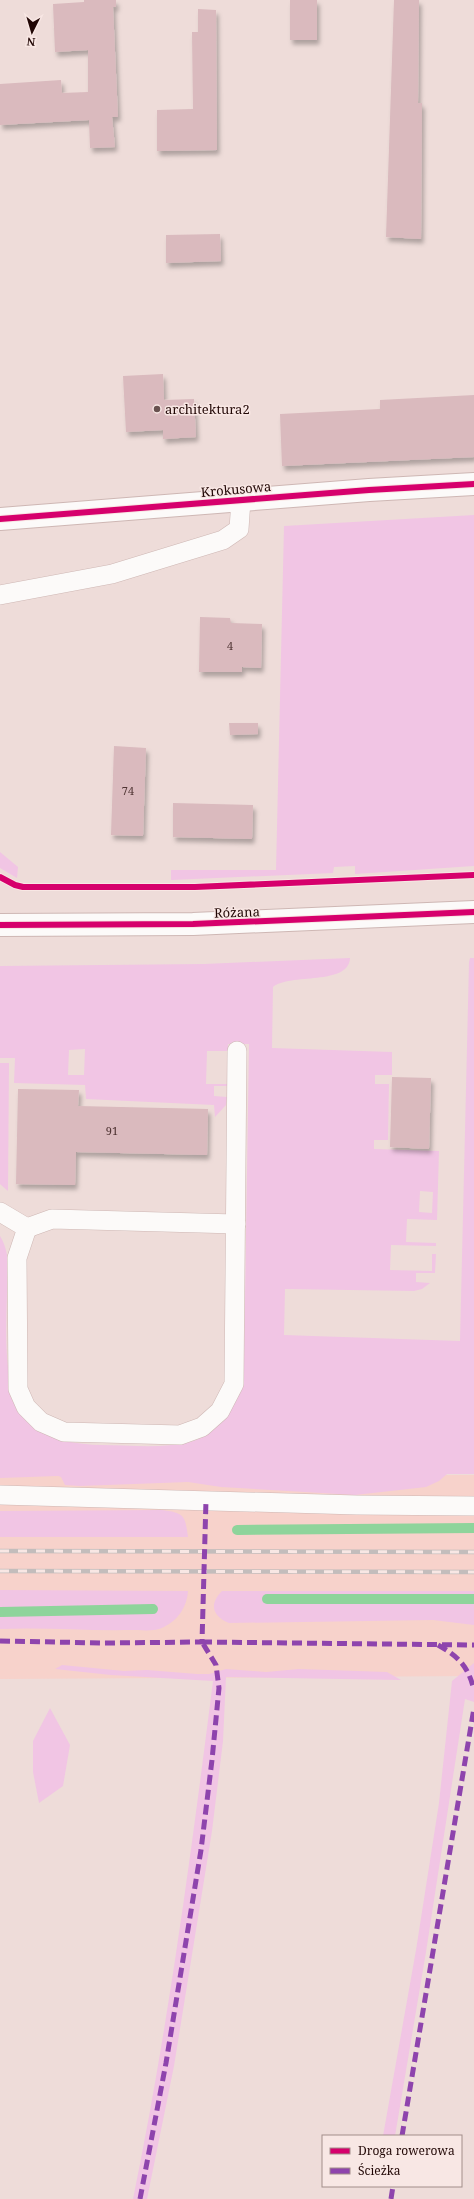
<svg xmlns="http://www.w3.org/2000/svg" width="474" height="2199" viewBox="0 0 474 2199" font-family="'Noto Serif',serif">
  <style>
    .built { fill: #f7d2cb }
    .green { fill: #f1c5e4; fill-rule: evenodd }
    .lines { fill: none; stroke-linecap: round; stroke-linejoin: round }
    .stream { stroke: #8ed49b; stroke-width: 10 }
    .building { fill: #dababe; filter: url(#shadow) }
    .lane-casing { stroke: #ceb7b4; stroke-width: 20 }
    .street-casing { stroke: #ceb7b4; stroke-width: 24 }
    .lane { stroke: #fcfaf9; stroke-width: 19 }
    .street { stroke: #fcfaf9; stroke-width: 22 }
    .rail-casing { stroke: #c3bdbc; stroke-width: 4.5 }
    .rail { stroke: #f8e7e4; stroke-width: 3; stroke-dasharray: 9; stroke-linecap: butt }
    .quiet { stroke: #8e44ad; stroke-width: 5; stroke-dasharray: 10 5; stroke-linecap: butt }
    .cycleway-casing { stroke: #f8e7e4; stroke-width: 8 }
    .cycleway { stroke: #d6006c; stroke-width: 6 }
    .poi-dot { fill: #68514f; stroke: #f8e7e4; stroke-width: 1.5 }
    .labels { text-anchor: middle; stroke-width: 3; stroke-linejoin: round; paint-order: stroke }
    .number-label { font-size: 11px; fill: #4e3332 }
    .poi-label { font-size: 13px; fill: #200604; stroke: #f8e7e4; text-anchor: start }
    .street-label { font-size: 13px; fill: #200604; stroke: #f8e7e4 }
  </style>
  <defs>
    <filter id="shadow"><feDropShadow dx="2.5" dy="4.5" stdDeviation="2" flood-color="#0004"/></filter>
  </defs>
  <rect width="100%" height="100%" fill="#eedcd9"/>
  <!-- built -->
  <path class="built" d="M474,1475V1676L0,1679V1476Z"/>
  <!-- green -->
  <g class="green">
    <path d="M474,515V866L355,874V866L334,867L333,873L171,880V870H276L284,526Z"/>
    <path d="M0,852L18,867L17,878L0,868Z"/>
    <path d="M350,958C349,986 289,973 273,987L272,1048L392,1052V1075H375V1084H389L388,1140H374V1149L439,1151L437,1220L407,1219L406,1242L436,1243V1246L391,1245L390,1270L432,1271V1254H436L435,1273H416V1282L430,1283L422,1289L414,1291L285,1289L284,1335L460,1341L469,962L470,958H474V1474H447L439,1481L426,1487L355,1495L221,1487L188,1482L80,1486L65,1485L61,1477L58,1476L0,1478V1236C11,1254 8,1273 7,1292C5,1373 0,1443 100,1445C130,1445 161,1449 190,1442C224,1433 239,1398 244,1367L249,1044H228V1051H207L206,1084H227V1086H214V1096L227,1097L226,1105L215,1117L214,1105L86,1099L85,1085L14,1083L15,1058H0V966L204,964ZM85,1049L84,1075H68L69,1050ZM420,1191L433,1192L432,1213L419,1212Z"/>
    <path d="M0,1063H9L8,1191L0,1184Z"/>
    <path d="M162,1510C184,1513 185,1515 188,1537H0V1511Z"/>
    <path d="M0,1590L188,1591C187,1607 178,1620 164,1627C155,1632 141,1630 131,1630C87,1631 44,1627 0,1629Z"/>
    <path d="M222,1591H474V1625L433,1620L229,1623C212,1616 209,1604 222,1591Z"/>
    <path d="M474,1663V1702L465,1699L426,1952L395,2136H383L416,1950L439,1803L452,1681Z"/>
    <path d="M62,1665L124,1671L147,1670L197,1674H209L226,1669L266,1672L299,1669L387,1672L401,1680L226,1677L223,1741L212,1831L174,2066L147,2199H133C168,2028 191,1855 213,1681L111,1675L55,1669Z"/>
    <path d="M50,1708L70,1745L63,1786L39,1803L33,1772V1741Z"/>
  </g>
  <g class="lines">
    <!-- stream -->
    <g class="stream">
      <path d="M237,1530L474,1528"/>
      <path d="M267,1599H474"/>
      <path d="M0,1612L153,1609"/>
    </g>
  </g>
  <!-- building -->
  <g class="building">
    <path d="M84,0H116V7H113L118,117H112L115,147L90,148L89,120L0,125V84L61,80L62,93L88,92V50L55,52L53,4L84,2Z"/>
    <rect x="290" y="0" width="27" height="40"/>
    <path d="M394,0H419L418,103H422L421,239L386,237Z"/>
    <path d="M198,9L216,10L217,150L157,151V110L193,109L192,32H198Z"/>
    <path d="M220,234L221,261L166,263V235Z"/>
    <path d="M163,374L164,400L194,399L196,437L163,439V430L126,432L123,376Z"/>
    <path d="M474,395V457L282,466L280,414L380,409V400Z"/>
    <path d="M200,617L230,618L231,623L262,624L261,668L242,667V672H199Z"/>
    <path d="M229,723H258V734L230,735Z"/>
    <path d="M114,746L146,748L143,836L111,835Z"/>
    <path d="M173,803L253,805L252,839L173,837Z"/>
    <path d="M392,1077L431,1078L429,1149L390,1147Z"/>
    <path d="M18,1089L79,1090L78,1106L208,1109L207,1155L76,1152L75,1185L16,1184Z"/>
  </g>
  <g class="lines">
    <defs>
      <g id="lane">
        <path d="M0,595L112,574L223,540L239,529L241,500"/>
        <path d="M0,1212L27,1228L17,1258L18,1389L26,1407L41,1422L64,1432L180,1435L202,1427L220,1411L234,1384L237,1051"/>
        <path d="M27,1228L52,1219L236,1224"/>
        <path d="M0,1495L357,1505L474,1506"/>
      </g>
      <g id="street">
        <path d="M0,519L369,490L474,484"/>
        <path d="M0,925L193,924L474,912"/>
      </g>
    </defs>
    <!-- lane casing -->
    <use href="#lane" class="lane-casing"/>
    <!-- street casing -->
    <use href="#street" class="street-casing"/>
    <!-- lane -->
    <use href="#lane" class="lane"/>
    <!-- street -->
    <use href="#street" class="street"/>
    <defs>
      <g id="rail">
        <path d="M0,1551L474,1552"/>
        <path d="M0,1571L474,1572"/>
      </g>
    </defs>
    <!-- rail casing -->
    <use href="#rail" class="rail-casing"/>
    <!-- rail -->
    <use href="#rail" class="rail"/>
    <!-- quiet -->
    <g class="quiet">
      <path d="M0,1641L104,1643L202,1642L206,1500"/>
      <path d="M202,1642L474,1645"/>
      <path d="M438,1645C459,1657 468,1666 474,1690"/>
      <path d="M402,2136L474,1708"/>
      <path d="M140,2199L166,2063L201,1850L212,1760L219,1688L216,1665L202,1642"/>
      <path d="M391,2199L393,2186"/>
    </g>
    <defs>
      <g id="cycleway">
        <path d="M0,519L369,490L474,484"/>
        <path d="M0,877L15,885L23,887H195L474,875"/>
        <path d="M0,925L193,924L474,912"/>
      </g>
    </defs>
    <!-- cycleway casing -->
    <use href="#cycleway" class="cycleway-casing"/>
    <!-- cycleway -->
    <use href="#cycleway" class="cycleway"/>
  </g>
  <!-- markers -->
  <circle class="poi-dot" cx="157" cy="409" r="4"/>
  <g class="labels">
    <!-- number labels -->
    <g class="number-label">
      <text x="230" y="650">4</text>
      <text x="128" y="795">74</text>
      <text x="112" y="1135">91</text>
    </g>
    <!-- poi labels -->
    <g class="poi-label">
      <text x="165" y="414">architektura2</text>
    </g>
    <!-- street labels -->
    <g class="street-label">
      <text transform="translate(236 489) rotate(-5)" y="5">Krokusowa</text>
      <text transform="translate(237 912) rotate(-2)" y="5">Różana</text>
    </g>
  </g>
  <!-- legend -->
  <rect x="322" y="2135" width="140" height="52" fill="#f8e7e4" stroke="#a28d8a"/>
  <rect x="330" y="2148" width="20" height="6" fill="#d6006c" stroke="#a28d8a"/>
  <text x="358" y="2155" font-size="12" fill="#200604">Droga rowerowa</text>
  <rect x="330" y="2168" width="20" height="6" fill="#8e44ad" stroke="#a28d8a"/>
  <text x="358" y="2175" font-size="12" fill="#200604">Ścieżka</text>
  <!-- north arrow -->
  <g transform="translate(32 32) rotate(185)" stroke="#f8e7e4" stroke-width="3" paint-order="stroke">
  <path d="M0-3L7 15L0 10L-7 15Z" fill="#200604"/>
  <text y="-6" font-size="11" font-weight="bold" text-anchor="middle" fill="#200604">N</text>
  </g>
</svg>
